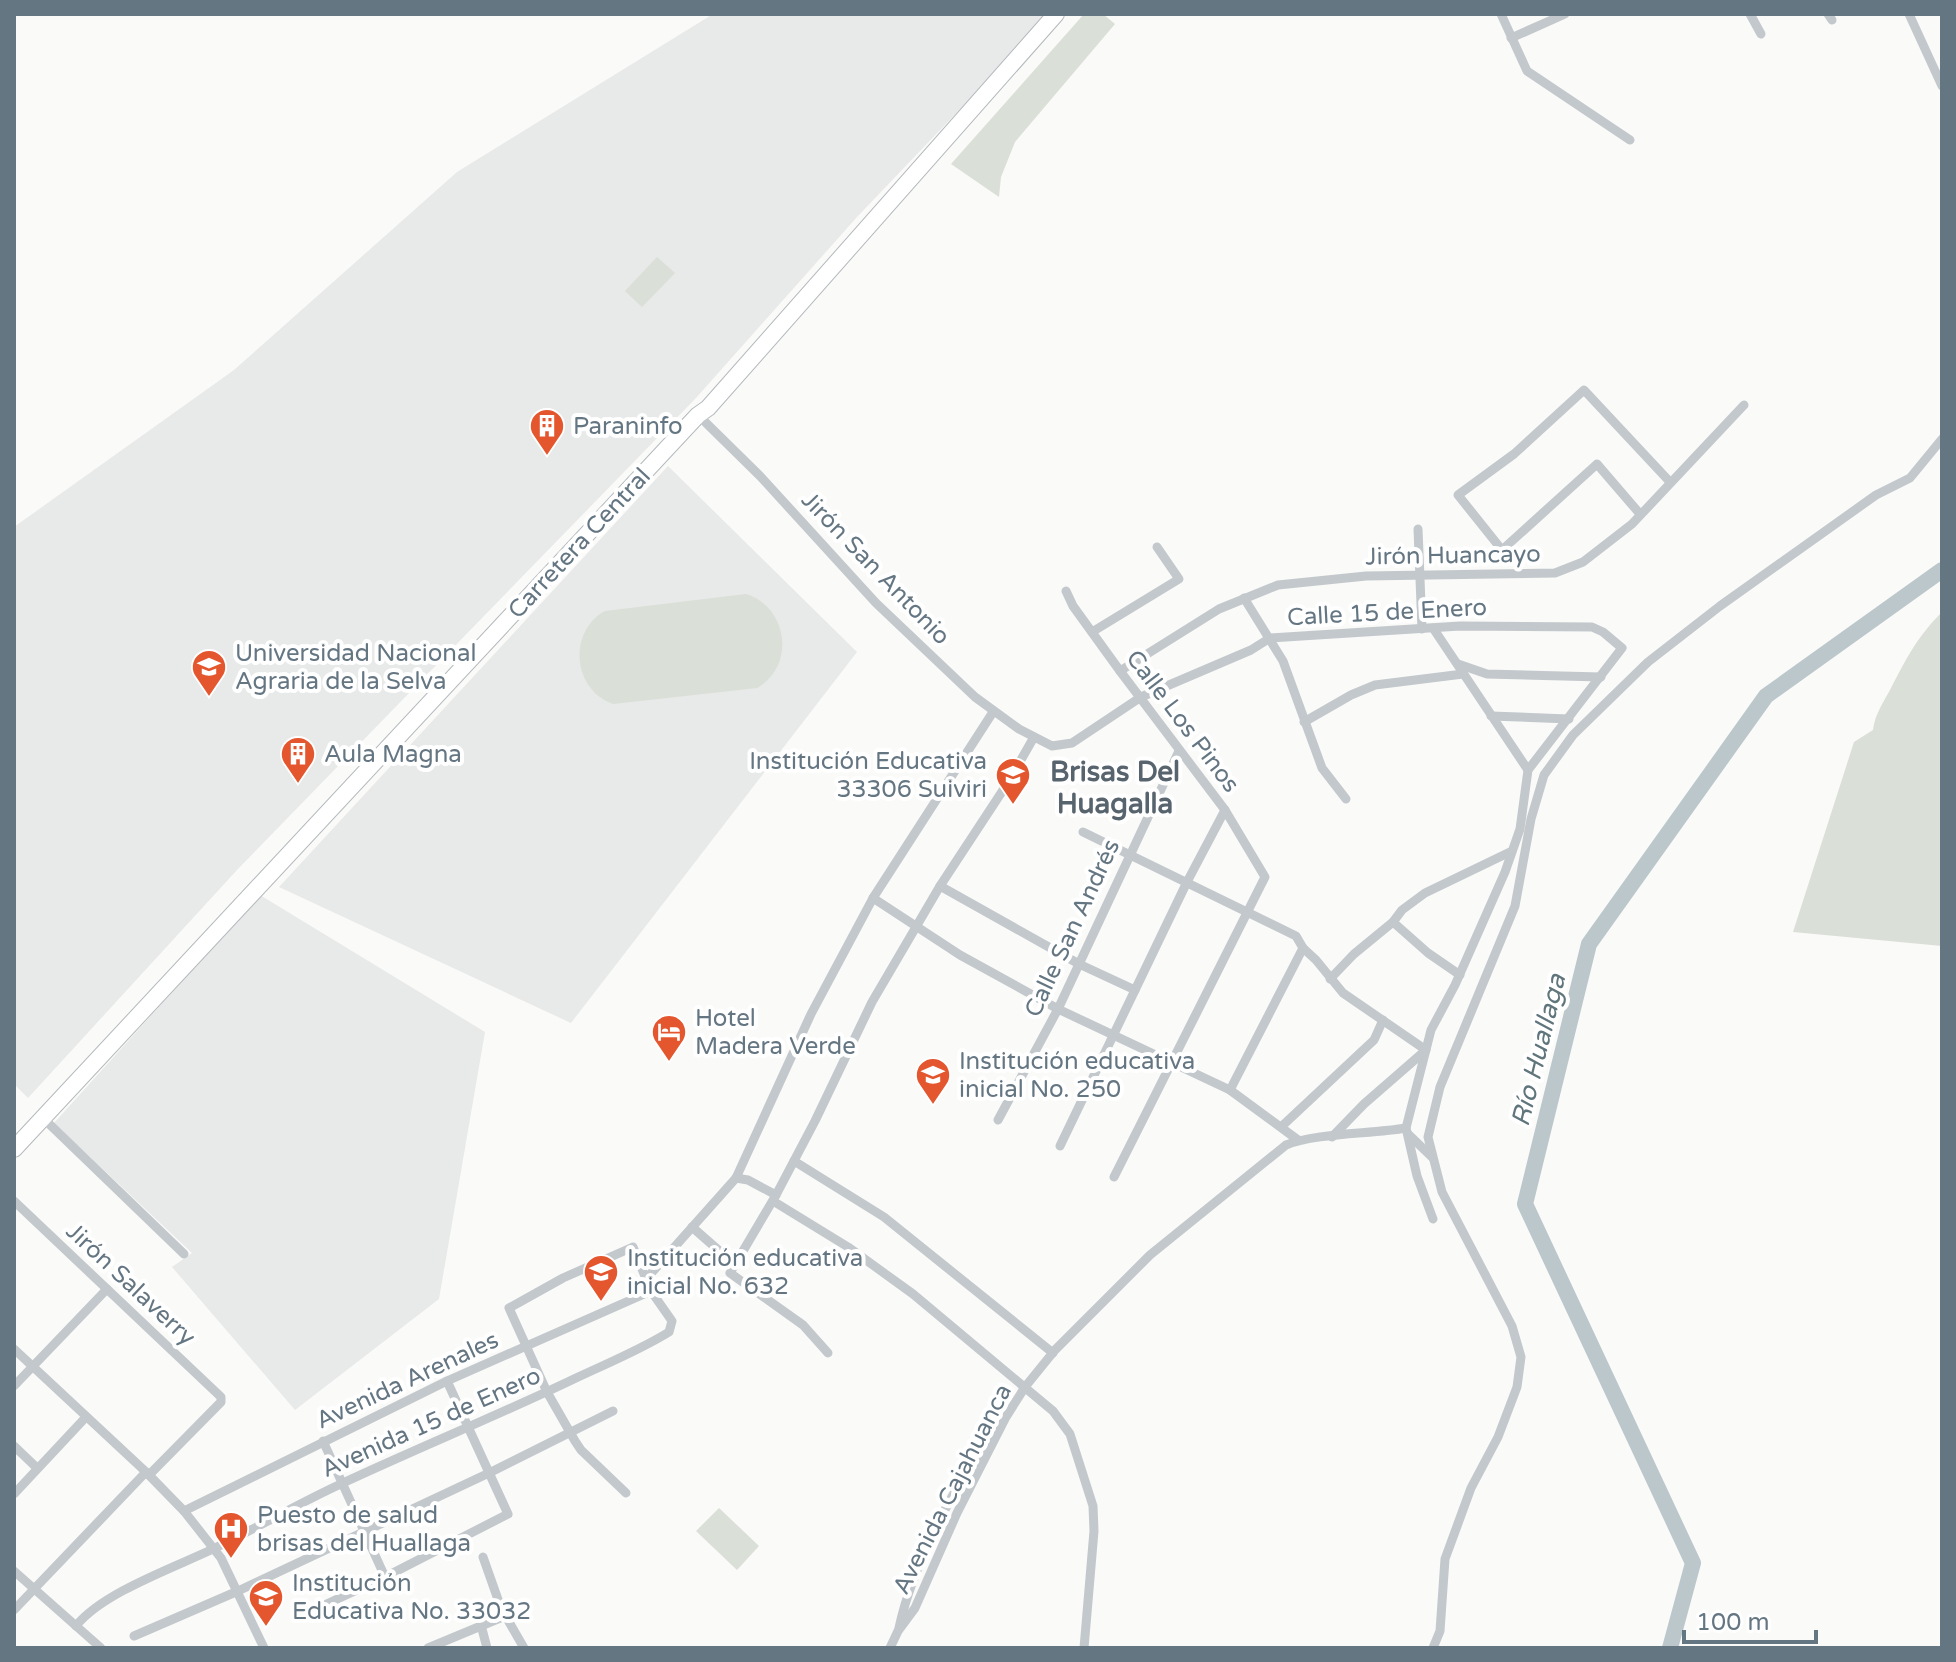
<svg xmlns="http://www.w3.org/2000/svg" width="1956" height="1662" viewBox="0 0 1956 1662" font-family="'Varela Round',sans-serif">
  <style>
    .built { fill: #e8e9e9 }
    .green { fill: #dadfd7 }
    .lines { fill: none; stroke-linecap: round; stroke-linejoin: round }
    .river { stroke: #bbc7cb; stroke-width: 16 }
    .highway-casing { stroke: #b4b9bd; stroke-width: 18 }
    .street { stroke: #c3c8cc; stroke-width: 9 }
    .highway { stroke: #fff; stroke-width: 16 }
    .labels { text-anchor: middle; stroke-width: 8; stroke-linejoin: round; paint-order: stroke }
    .poi-label { font-size: 24px; fill: #657683; stroke: #fff; text-anchor: start }
    .street-label { font-size: 24px; fill: #657683; stroke: #fff }
    .water-label { font-size: 26px; font-style: italic; fill: #60757c; stroke: #fff }
    .quarter-label { font-size: 28px; font-weight: bold; fill: #57646e; stroke: #fff }
  </style>
  <rect width="100%" height="100%" fill="#fafaf8"/>
  <!-- built -->
  <g class="built">
    <path d="M713,14H1051L857,217L696,398L237,870L28,1098L14,1084V527L234,370L457,172Z"/>
    <path d="M668,466L857,652L571,1023L279,887Z"/>
    <path d="M260,895L485,1032L439,1299L295,1410L172,1267L192,1253L54,1123Z"/>
  </g>
  <!-- green -->
  <g class="green">
    <path d="M1084,14H1103L1115,24L1015,142L1001,177L999,197L951,164Z"/>
    <path d="M657,257L675,273L642,307L625,291Z"/>
    <path d="M746,594C788,607 796,666 757,688L613,704C572,690 568,631 605,611Z"/>
    <path d="M1942,612V946L1793,932L1854,742L1873,730C1875,714 1883,703 1890,690C1906,659 1917,637 1942,612Z"/>
    <path d="M719,1508L759,1546L737,1570L696,1531Z"/>
  </g>
  <g class="lines">
    <!-- river -->
    <path class="river" d="M1670,1648L1693,1563L1525,1204L1589,944L1766,696L1942,570"/>
    <defs>
      <path id="highway" d="M14,1149L698,415L708,408L1056,14"/>
    </defs>
    <!-- highway casing -->
    <use href="#highway" class="highway-casing"/>
    <!-- street -->
    <g class="street">
      <path d="M1501,14L1527,71L1630,140"/>
      <path d="M1750,14L1761,34"/>
      <path d="M1828,14L1832,20"/>
      <path d="M1909,14L1942,86"/>
      <path d="M1511,38L1565,14"/>
      <path d="M698,415L760,476L876,603L975,697L1019,729L1052,746L1072,743L1141,697L1251,650L1270,638L1460,626L1592,627L1603,632L1622,648L1528,770L1520,829L1505,872L1455,985L1431,1030L1406,1128L1417,1176L1433,1219"/>
      <path d="M1640,514L1597,464L1502,550L1458,495L1514,454L1584,390L1670,482"/>
      <path d="M1418,529L1422,629"/>
      <path d="M1066,591L1073,606L1120,671L1225,810L1265,877L1114,1177"/>
      <path d="M1244,598L1283,661L1322,768L1346,799"/>
      <path d="M1433,628L1528,770"/>
      <path d="M1092,632L1179,579L1157,547"/>
      <path d="M1458,664L1487,674L1601,677"/>
      <path d="M1120,671L1219,609L1278,585L1366,576L1555,573L1583,562L1632,524L1744,405"/>
      <path d="M1491,716L1569,719"/>
      <path d="M1304,722L1351,695L1375,685L1463,674"/>
      <path d="M1083,832L1296,936L1303,948L1316,960L1343,993L1426,1050L1364,1104L1332,1137"/>
      <path d="M940,886L1079,964L1135,990"/>
      <path d="M873,898L960,955L1058,1009L1230,1090L1298,1140"/>
      <path d="M1393,922L1428,953L1460,975"/>
      <path d="M1330,979L1354,954L1393,922L1402,910L1425,893L1510,852"/>
      <path d="M1230,1090L1303,948"/>
      <path d="M43,1118L184,1254"/>
      <path d="M998,1120L1058,1009L1179,751"/>
      <path d="M1281,1127L1374,1040L1383,1020"/>
      <path d="M1408,1134L1432,1157"/>
      <path d="M1060,1146L1187,882L1225,810"/>
      <path d="M794,1161L884,1217L1053,1353"/>
      <path d="M736,1178L748,1180L776,1195"/>
      <path d="M14,1201L221,1397V1402L149,1475"/>
      <path d="M773,1201L848,1247L913,1294L1053,1411L1070,1434L1093,1506L1094,1531L1084,1648"/>
      <path d="M692,1227L724,1255"/>
      <path d="M646,1279L736,1178L811,1014L873,898L993,712"/>
      <path d="M14,1349L146,1472L184,1511L221,1558L264,1648"/>
      <path d="M828,1353L803,1325L730,1273L776,1195L815,1121L872,1002L940,886L1009,781L1034,737"/>
      <path d="M14,1386L107,1289"/>
      <path d="M323,1441L385,1577"/>
      <path d="M14,1446L37,1468"/>
      <path d="M14,1494L86,1417"/>
      <path d="M184,1511L447,1381L651,1291"/>
      <path d="M483,1557L501,1608L524,1648"/>
      <path d="M14,1571L101,1648"/>
      <path d="M318,1608L385,1577L508,1514L447,1381"/>
      <path d="M14,1610L146,1472"/>
      <path d="M481,1625L487,1648"/>
      <path d="M76,1626C102,1593 173,1568 213,1549C257,1528 299,1503 343,1483C420,1447 499,1415 576,1378C608,1363 640,1350 669,1332L672,1321L651,1291L633,1247L563,1278L509,1308L547,1392L575,1441L581,1450L626,1493"/>
      <path d="M899,1628C912,1567 956,1480 995,1431"/>
      <path d="M134,1636L238,1591L489,1473L613,1411"/>
      <path d="M428,1648L505,1616"/>
      <path d="M890,1648L898,1631L915,1608L957,1513L1006,1417L1025,1387L1055,1350L1150,1255L1286,1145C1315,1133 1372,1134 1406,1128"/>
      <path d="M1433,1648L1440,1631L1445,1559L1471,1488L1498,1437L1517,1387L1521,1357L1512,1326L1442,1192L1428,1137L1440,1087L1515,906L1531,819L1544,775L1573,735L1648,662L1720,606L1876,495L1910,478L1942,439"/>
    </g>
    <!-- highway -->
    <use href="#highway" class="highway"/>
  </g>
  <!-- icons -->
  <defs>
    <symbol id="building-pin" viewBox="-11 -11 22 30"><path d="M0 17L-7.5 6A9.5 9.5 0 1 1 7.5 6Z" fill="#e4572e" stroke="#fff"/><path d="M-4-6H4V6H1V3H-1V6H-4ZM-2.5-4.3h1.7v1.8h-1.7ZM.8-4.3h1.7v1.8H.8ZM-2.5-1h1.7V.8h-1.7ZM.8-1h1.7V.8H.8Z" fill="#fff"/></symbol>
    <symbol id="university-pin" viewBox="-11 -11 22 30"><path d="M0 17L-7.5 6A9.5 9.5 0 1 1 7.5 6Z" fill="#e4572e" stroke="#fff"/><path d="M0-5L7-2L0 1L-7-2ZM-4 1L0 2.5L4 1V4Q0 6-4 4Z" fill="#fff"/></symbol>
    <symbol id="school-pin" viewBox="-11 -11 22 30"><path d="M0 17L-7.5 6A9.5 9.5 0 1 1 7.5 6Z" fill="#e4572e" stroke="#fff"/><path d="M0-5L7-2L0 1L-7-2ZM-4 1L0 2.5L4 1V4Q0 6-4 4Z" fill="#fff"/></symbol>
    <symbol id="hotel-pin" viewBox="-11 -11 22 30"><path d="M0 17L-7.5 6A9.5 9.5 0 1 1 7.5 6Z" fill="#e4572e" stroke="#fff"/><path d="M-6-4.5h1.5V1H6V5H4.5V3h-9V5H-6ZM-4 0a1.8 1.8 0 1 1 3.6 0ZM.5 0V-2.5h3Q6-2.5 6 0Z" fill="#fff"/></symbol>
    <symbol id="hospital-pin" viewBox="-11 -11 22 30"><path d="M0 17L-7.5 6A9.5 9.5 0 1 1 7.5 6Z" fill="#e4572e" stroke="#fff"/><path d="M-5-5h3v3.5h4V-5h3V5h-3V1.5h-4V5h-3Z" fill="#fff"/></symbol>
  </defs>
  <g fill-rule="evenodd">
    <use href="#building-pin" x="527" y="406" width="40" height="54"/>
    <use href="#university-pin" x="189" y="647" width="40" height="54"/>
    <use href="#building-pin" x="278" y="734" width="40" height="54"/>
    <use href="#school-pin" x="993" y="755" width="40" height="54"/>
    <use href="#hotel-pin" x="649" y="1012" width="40" height="54"/>
    <use href="#school-pin" x="913" y="1055" width="40" height="54"/>
    <use href="#school-pin" x="581" y="1252" width="40" height="54"/>
    <use href="#hospital-pin" x="211" y="1509" width="40" height="54"/>
    <use href="#school-pin" x="246" y="1577" width="40" height="54"/>
  </g>
  <g class="labels">
    <!-- poi labels -->
    <g class="poi-label">
      <text x="573" y="434">Paraninfo</text>
      <text x="235" y="661">Universidad Nacional<tspan x="235" dy="28">Agraria de la Selva</tspan></text>
      <text x="324" y="762">Aula Magna</text>
      <text x="987" y="769" text-anchor="end">Institución Educativa<tspan x="987" dy="28">33306 Suiviri</tspan></text>
      <text x="695" y="1026">Hotel<tspan x="695" dy="28">Madera Verde</tspan></text>
      <text x="959" y="1069">Institución educativa<tspan x="959" dy="28">inicial No. 250</tspan></text>
      <text x="627" y="1266">Institución educativa<tspan x="627" dy="28">inicial No. 632</tspan></text>
      <text x="257" y="1523">Puesto de salud<tspan x="257" dy="28">brisas del Huallaga</tspan></text>
      <text x="292" y="1591">Institución<tspan x="292" dy="28">Educativa No. 33032</tspan></text>
    </g>
    <!-- street labels -->
    <g class="street-label">
      <text transform="translate(579 543) rotate(-47)" y="8">Carretera Central</text>
      <text transform="translate(1453 555) rotate(-1)" y="8">Jirón Huancayo</text>
      <text transform="translate(876 568) rotate(46)" y="8">Jirón San Antonio</text>
      <text transform="translate(1387 612) rotate(-3)" y="8">Calle 15 de Enero</text>
      <text transform="translate(1183 721) rotate(53)" y="8">Calle Los Pinos</text>
      <text transform="translate(1072 928) rotate(-65)" y="8">Calle San Andrés</text>
      <text transform="translate(131 1284) rotate(43)" y="8">Jirón Salaverry</text>
      <text transform="translate(407 1380) rotate(-25)" y="8">Avenida Arenales</text>
      <text transform="translate(431 1422) rotate(-24)" y="8">Avenida 15 de Enero</text>
      <text transform="translate(952 1489) rotate(-63)" y="8">Avenida Cajahuanca</text>
    </g>
    <!-- water labels -->
    <g class="water-label">
      <text transform="translate(1538 1050) rotate(-76)" y="9">Río Huallaga</text>
    </g>
    <!-- quarter labels -->
    <g class="quarter-label">
      <text x="1115" y="781">Brisas Del<tspan x="1115" dy="32">Huagalla</tspan></text>
    </g>
  </g>
  <!-- border -->
  <rect width="1956" height="1662" fill="none" stroke="#657683" stroke-width="32"/>
  <!-- scale -->
  <path d="M1684 1630v12h132v-12" fill="none" stroke="#657683" stroke-width="4"/>
  <text x="1696" y="1630" font-size="24" fill="#657683" stroke="#ffffff" stroke-width="6" paint-order="stroke">100 m</text>
</svg>
